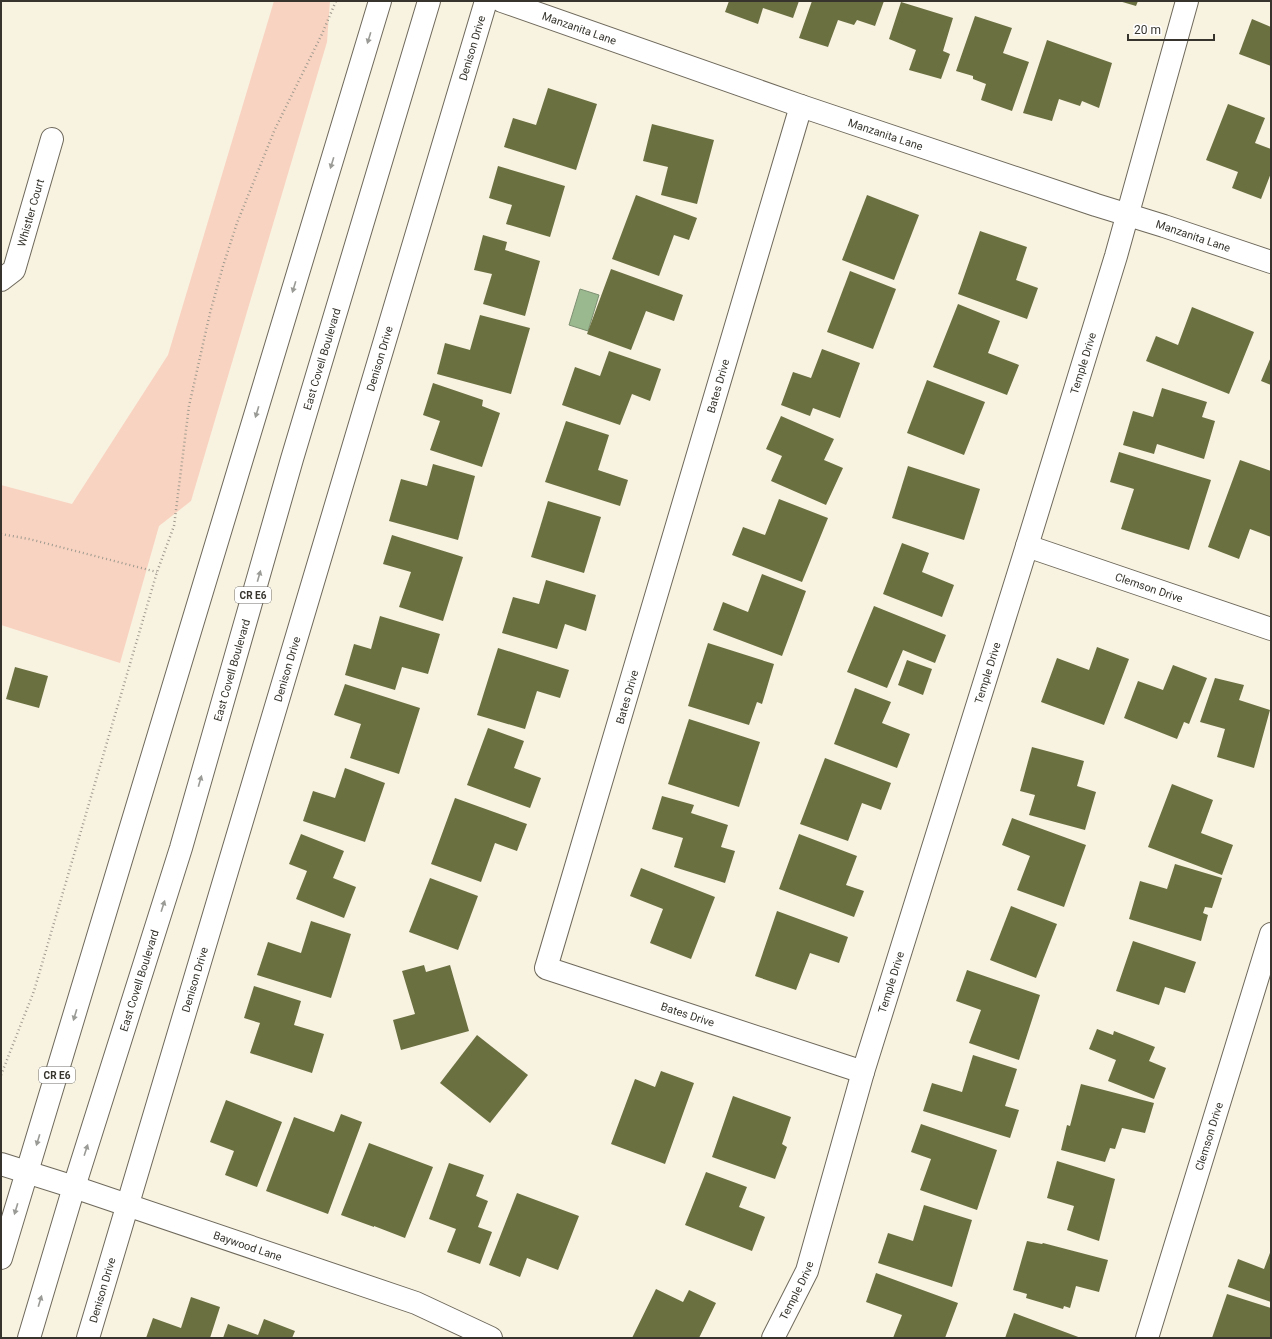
<svg xmlns="http://www.w3.org/2000/svg" width="1272" height="1339" viewBox="0 0 1272 1339" font-family="Roboto,sans-serif">
  <style>
    .green { fill: #f9d3c1 }
    .water { fill: #9bb98f; stroke: #7d9172 }
    .building { fill: #6b7041 }
    .lines { fill: none; stroke-linecap: round; stroke-linejoin: round }
    .street-casing { stroke: #6e695b; stroke-width: 24 }
    .primary-casing { stroke: #6e695b; stroke-width: 24 }
    .path { stroke: #9f9b8f; stroke-width: 2.5; stroke-dasharray: 1 3; stroke-linecap: butt }
    .street { stroke: #fff; stroke-width: 22 }
    .primary { stroke: #fff; stroke-width: 22 }
    .oneway { fill: #9a9a96 }
    .labels { text-anchor: middle; stroke-width: 4; stroke-linejoin: round; paint-order: stroke }
    .shield { fill: #fff; stroke: #72716c; stroke-width: 1 }
    .shield-label { font-size: 10px; font-weight: bold; fill: #36342d }
    .street-label { font-size: 11px; fill: #36342d; stroke: #fff }
  </style>
  <rect width="100%" height="100%" fill="#f8f2e1"/>
  <!-- green -->
  <path class="green" d="M274,1H330L327,42L191,501L159,526L120,663L1,625V485L72,504L168,355Z"/>
  <!-- water -->
  <path class="water" d="M580,289L599,295L588,331L569,325Z"/>
  <!-- building -->
  <g class="building">
    <path d="M729,1H799L793,18L763,8L758,24L725,12Z"/>
    <path d="M812,1H884L875,26L857,20L854,25L838,20L828,47L799,38Z"/>
    <path d="M1119,1H1138L1136,6Z"/>
    <path d="M901,2L953,18L943,51L950,54L941,79L909,70L916,50L889,39Z"/>
    <path d="M975,16L1012,28L1003,53L1029,62L1012,111L981,100L986,84L973,79V76L956,71Z"/>
    <path d="M1252,19L1271,27V66L1239,54Z"/>
    <path d="M1047,40L1112,63L1099,108L1082,101L1080,106L1059,99L1052,121L1023,113Z"/>
    <path d="M548,88L597,104L576,170L504,147L513,118L536,125Z"/>
    <path d="M1228,104L1265,118L1255,143L1271,149V173L1261,199L1232,188L1238,172L1206,160Z"/>
    <path d="M652,124L714,140L697,204L661,195L668,167L643,161Z"/>
    <path d="M498,166L565,186L550,237L506,224L512,205L489,198Z"/>
    <path d="M636,195L697,218L689,240L674,235L659,276L612,259Z"/>
    <path d="M867,195L919,215L894,280L842,260Z"/>
    <path d="M980,231L1027,247L1016,280L1038,288L1027,319L958,294Z"/>
    <path d="M483,235L507,242L505,250L540,261L525,316L483,304L492,274L474,270Z"/>
    <path d="M611,269L683,295L674,321L646,311L631,350L587,334Z"/>
    <path d="M850,271L896,289L873,349L827,332Z"/>
    <path d="M958,304L1000,321L988,353L1019,365L1007,395L933,367Z"/>
    <path d="M1192,307L1254,332L1229,394L1146,361L1156,336L1178,345Z"/>
    <path d="M480,315L530,328L511,394L437,374L445,343L470,350Z"/>
    <path d="M822,349L860,363L840,418L813,408L810,416L781,405L793,372L811,378Z"/>
    <path d="M609,351L661,369L650,401L632,394L620,425L562,405L575,367L600,376Z"/>
    <path d="M1271,357V385L1261,381Z"/>
    <path d="M927,380L985,402L964,455L907,433Z"/>
    <path d="M433,383L483,400L482,406L500,413L482,467L430,450L440,421L423,415Z"/>
    <path d="M1162,388L1207,402L1202,417L1215,421L1204,459L1157,444L1154,454L1123,445L1133,411L1153,417Z"/>
    <path d="M781,416L834,439L824,460L843,468L826,505L771,481L782,456L766,449Z"/>
    <path d="M566,421L609,435L598,470L628,480L620,506L545,482Z"/>
    <path d="M1119,452L1211,480L1189,550L1121,529L1134,489L1110,482Z"/>
    <path d="M1240,460L1271,471V537L1250,529L1239,559L1208,547Z"/>
    <path d="M433,464L475,476L458,540L389,521L401,479L427,486Z"/>
    <path d="M908,466L980,489L964,540L892,518Z"/>
    <path d="M779,499L828,518L802,582L732,555L743,527L765,535Z"/>
    <path d="M548,501L601,517L584,573L531,557Z"/>
    <path d="M392,535L463,557L443,621L399,607L411,572L383,564Z"/>
    <path d="M902,543L929,553L922,572L954,585L942,617L883,594Z"/>
    <path d="M762,574L806,591L782,656L713,630L723,602L748,612Z"/>
    <path d="M546,580L596,595L586,631L565,624L557,649L502,633L513,597L539,604Z"/>
    <path d="M874,606L946,635L935,663L903,650L887,688L847,672Z"/>
    <path d="M380,616L440,634L428,674L402,667L395,690L345,675L354,644L371,649Z"/>
    <path d="M708,643L774,664L762,704L757,702L749,725L688,706Z"/>
    <path d="M1097,647L1129,659L1104,725L1041,702L1057,658L1089,670Z"/>
    <path d="M498,648L569,670L560,698L537,691L525,729L477,715Z"/>
    <path d="M907,660L932,669L923,695L898,685Z"/>
    <path d="M1173,665L1207,678L1189,724L1184,722L1177,739L1124,718L1138,681L1163,690Z"/>
    <path d="M15,667L48,676L39,708L6,699Z"/>
    <path d="M1215,678L1244,685L1239,700L1270,710L1254,768L1217,757L1225,729L1200,722Z"/>
    <path d="M345,684L420,708L399,774L350,758L361,724L334,715Z"/>
    <path d="M855,688L891,702L882,723L910,734L897,768L834,744Z"/>
    <path d="M689,719L760,742L739,807L668,784Z"/>
    <path d="M488,728L524,741L514,768L541,778L530,808L467,785Z"/>
    <path d="M1032,747L1084,761L1077,786L1096,792L1085,830L1029,815L1035,795L1020,791Z"/>
    <path d="M825,758L891,783L881,810L862,803L848,841L800,824Z"/>
    <path d="M345,768L385,783L365,842L303,821L313,791L335,798Z"/>
    <path d="M1172,784L1213,800L1201,833L1233,845L1222,875L1148,847Z"/>
    <path d="M662,796L694,805L691,813L728,825L721,847L735,851L725,883L674,867L683,838L652,829Z"/>
    <path d="M455,798L527,824L517,851L495,843L481,882L431,864Z"/>
    <path d="M1012,818L1086,845L1064,907L1017,890L1030,856L1002,845Z"/>
    <path d="M301,834L344,851L333,878L356,887L344,918L296,899L307,871L289,864Z"/>
    <path d="M799,834L857,856L846,885L864,891L854,917L779,889Z"/>
    <path d="M1175,864L1222,878L1212,908L1205,907L1203,913L1208,915L1201,941L1129,919L1140,881L1167,889Z"/>
    <path d="M641,868L715,897L691,959L650,943L663,909L630,896Z"/>
    <path d="M430,878L478,896L458,950L409,932Z"/>
    <path d="M1011,906L1057,924L1036,978L990,960Z"/>
    <path d="M777,911L848,937L839,963L810,953L796,990L755,976Z"/>
    <path d="M311,921L351,934L331,998L257,975L268,942L301,953Z"/>
    <path d="M1133,941L1196,962L1185,993L1165,987L1159,1005L1116,991Z"/>
    <path d="M424,965L426,972L450,965L469,1031L401,1050L393,1020L415,1014L402,971Z"/>
    <path d="M967,970L1040,995L1019,1060L969,1043L981,1010L956,1001Z"/>
    <path d="M254,986L301,1001L294,1025L324,1034L312,1073L250,1053L260,1023L244,1018Z"/>
    <path d="M1097,1029L1113,1035L1114,1031L1155,1047L1149,1061L1166,1068L1154,1099L1108,1081L1116,1060L1089,1049Z"/>
    <path d="M477,1035L528,1075L490,1123L440,1083Z"/>
    <path d="M973,1055L1017,1069L1005,1106L1019,1110L1010,1138L923,1111L932,1083L962,1092Z"/>
    <path d="M661,1071L694,1083L665,1164L611,1144L635,1079L655,1087Z"/>
    <path d="M1081,1084L1154,1103L1145,1133L1122,1128L1115,1149L1110,1148L1105,1162L1061,1150L1067,1125L1070,1126Z"/>
    <path d="M733,1096L791,1117L782,1144L787,1147L775,1179L712,1157Z"/>
    <path d="M226,1100L282,1122L257,1187L225,1175L234,1151L210,1142Z"/>
    <path d="M341,1114L362,1122L328,1214L266,1191L294,1117L334,1132Z"/>
    <path d="M921,1124L997,1150L977,1210L920,1190L931,1159L911,1152Z"/>
    <path d="M369,1143L433,1167L405,1238L374,1226V1227L341,1215Z"/>
    <path d="M1057,1161L1115,1179L1099,1241L1067,1230L1074,1206L1047,1198Z"/>
    <path d="M449,1163L484,1175L476,1196L488,1201L478,1227L492,1232L480,1264L447,1252L456,1229L429,1219Z"/>
    <path d="M706,1172L747,1187L739,1207L765,1217L752,1251L685,1225Z"/>
    <path d="M517,1193L579,1216L558,1270L527,1258L520,1277L489,1265Z"/>
    <path d="M924,1205L972,1220L952,1287L878,1263L888,1233L913,1241Z"/>
    <path d="M1027,1241L1042,1244L1043,1243L1108,1260L1099,1292L1076,1286L1070,1308L1064,1306L1063,1309L1026,1298L1027,1294L1013,1290Z"/>
    <path d="M1271,1250V1302L1228,1287L1238,1259L1264,1269Z"/>
    <path d="M876,1273L958,1303L945,1338H893L902,1315L866,1302Z"/>
    <path d="M656,1289L683,1302L689,1290L716,1303L699,1338H632Z"/>
    <path d="M1227,1294L1271,1308V1338H1212Z"/>
    <path d="M191,1297L220,1307L210,1338H146L153,1318L181,1328Z"/>
    <path d="M1014,1313L1081,1338H1005Z"/>
    <path d="M264,1319L295,1331L292,1338H223L228,1324L258,1335Z"/>
  </g>
  <g class="lines">
    <defs>
      <g id="street">
        <path id="s1" d="M502,1L801,106L1096,205L1164,226L1271,262"/>
        <path id="s2" d="M801,106L546,968L863,1072"/>
        <path id="s3" d="M1,280L14,270L52,139"/>
        <path id="s4" d="M1027,546L1271,629"/>
        <path id="s5" d="M1,1164L74,1187L416,1303L491,1338"/>
        <path id="s6" d="M88,1338L486,1"/>
        <path id="s7" d="M773,1338L807,1271L863,1072L1027,546L1116,256L1187,1"/>
        <path id="s8" d="M1147,1338L1271,934"/>
      </g>
      <g id="primary">
        <path d="M1,1258L380,1"/>
        <path id="s9" d="M29,1338L74,1187L181,848L292,459L429,1"/>
      </g>
    </defs>
    <!-- street casing -->
    <use href="#street" class="street-casing"/>
    <!-- primary casing -->
    <use href="#primary" class="primary-casing"/>
    <!-- path -->
    <g class="path">
      <path d="M1,534L29,539L157,572"/>
      <path d="M1,1075L34,991L157,572L174,526L189,406L210,313L223,266L237,223L275,129L322,34L336,1"/>
    </g>
    <!-- street -->
    <use href="#street" class="street"/>
    <!-- primary -->
    <use href="#primary" class="primary"/>
  </g>
  <!-- one-way arrows -->
  <defs><path id="oneway-solid" d="M-6-.8H1V-3.2L6.5 0L1 3.2V.8H-6Z"/></defs>
  <g class="oneway">
    <use href="#oneway-solid" transform="translate(369 38) rotate(107)"/>
    <use href="#oneway-solid" transform="translate(332 163) rotate(107)"/>
    <use href="#oneway-solid" transform="translate(294 287) rotate(107)"/>
    <use href="#oneway-solid" transform="translate(257 412) rotate(107)"/>
    <use href="#oneway-solid" transform="translate(259 576) rotate(-74)"/>
    <use href="#oneway-solid" transform="translate(200 781) rotate(-74)"/>
    <use href="#oneway-solid" transform="translate(163 906) rotate(-72)"/>
    <use href="#oneway-solid" transform="translate(75 1015) rotate(107)"/>
    <use href="#oneway-solid" transform="translate(38 1140) rotate(107)"/>
    <use href="#oneway-solid" transform="translate(86 1150) rotate(-72)"/>
    <use href="#oneway-solid" transform="translate(16 1209) rotate(107)"/>
    <use href="#oneway-solid" transform="translate(40 1301) rotate(-73)"/>
  </g>
  <g class="labels">
    <!-- shield labels -->
    <g class="shield">
      <rect x="235" y="587" width="36" height="16" rx="3"/>
      <rect x="39" y="1067" width="36" height="16" rx="3"/>
    </g>
    <g class="shield-label">
      <text x="253" y="599">CR E6</text>
      <text x="57" y="1079">CR E6</text>
    </g>
    <!-- street labels -->
    <g class="street-label">
      <text dy="4" stroke="none"><textPath href="#s1" startOffset="82">Manzanita Lane</textPath></text>
      <text dy="4" stroke="none"><textPath href="#s6" startOffset="1346">Denison Drive</textPath></text>
      <text dy="4" stroke="none"><textPath href="#s1" startOffset="406">Manzanita Lane</textPath></text>
      <text dy="4" stroke="none"><textPath href="#s3" startOffset="76">Whistler Court</textPath></text>
      <text dy="4" stroke="none"><textPath href="#s1" startOffset="730">Manzanita Lane</textPath></text>
      <text dy="4" stroke="none"><textPath href="#s9" startOffset="1022">East Covell Boulevard</textPath></text>
      <text dy="4" stroke="none"><textPath href="#s6" startOffset="1022">Denison Drive</textPath></text>
      <text dy="4" stroke="none"><textPath href="#s7" startOffset="1024">Temple Drive</textPath></text>
      <text transform="translate(718 386) rotate(-74)" y="4">Bates Drive</text>
      <text dy="4" stroke="none"><textPath href="#s4" startOffset="129">Clemson Drive</textPath></text>
      <text dy="4" stroke="none"><textPath href="#s6" startOffset="698">Denison Drive</textPath></text>
      <text dy="4" stroke="none"><textPath href="#s9" startOffset="698">East Covell Boulevard</textPath></text>
      <text dy="4" stroke="none"><textPath href="#s7" startOffset="700">Temple Drive</textPath></text>
      <text transform="translate(627 697) rotate(-74)" y="4">Bates Drive</text>
      <text dy="4" stroke="none"><textPath href="#s6" startOffset="374">Denison Drive</textPath></text>
      <text dy="4" stroke="none"><textPath href="#s9" startOffset="374">East Covell Boulevard</textPath></text>
      <text dy="4" stroke="none"><textPath href="#s7" startOffset="376">Temple Drive</textPath></text>
      <text dy="4" stroke="none"><textPath href="#s2" startOffset="1048">Bates Drive</textPath></text>
      <text dy="4" stroke="none"><textPath href="#s8" startOffset="211">Clemson Drive</textPath></text>
      <text dy="4" stroke="none"><textPath href="#s5" startOffset="260">Baywood Lane</textPath></text>
      <text dy="4" stroke="none"><textPath href="#s6" startOffset="50">Denison Drive</textPath></text>
      <text dy="4" stroke="none"><textPath href="#s7" startOffset="53">Temple Drive</textPath></text>
    </g>
  </g>
  <!-- border -->
  <rect width="1272" height="1339" fill="none" stroke="#36342d" stroke-width="4"/>
  <!-- scale -->
  <path d="M1128 34v6h86v-6" fill="none" stroke="#36342d" stroke-width="2"/>
  <text x="1134" y="34" font-size="12" fill="#36342d" stroke="#ffffff" stroke-width="3" paint-order="stroke">20 m</text>
</svg>
